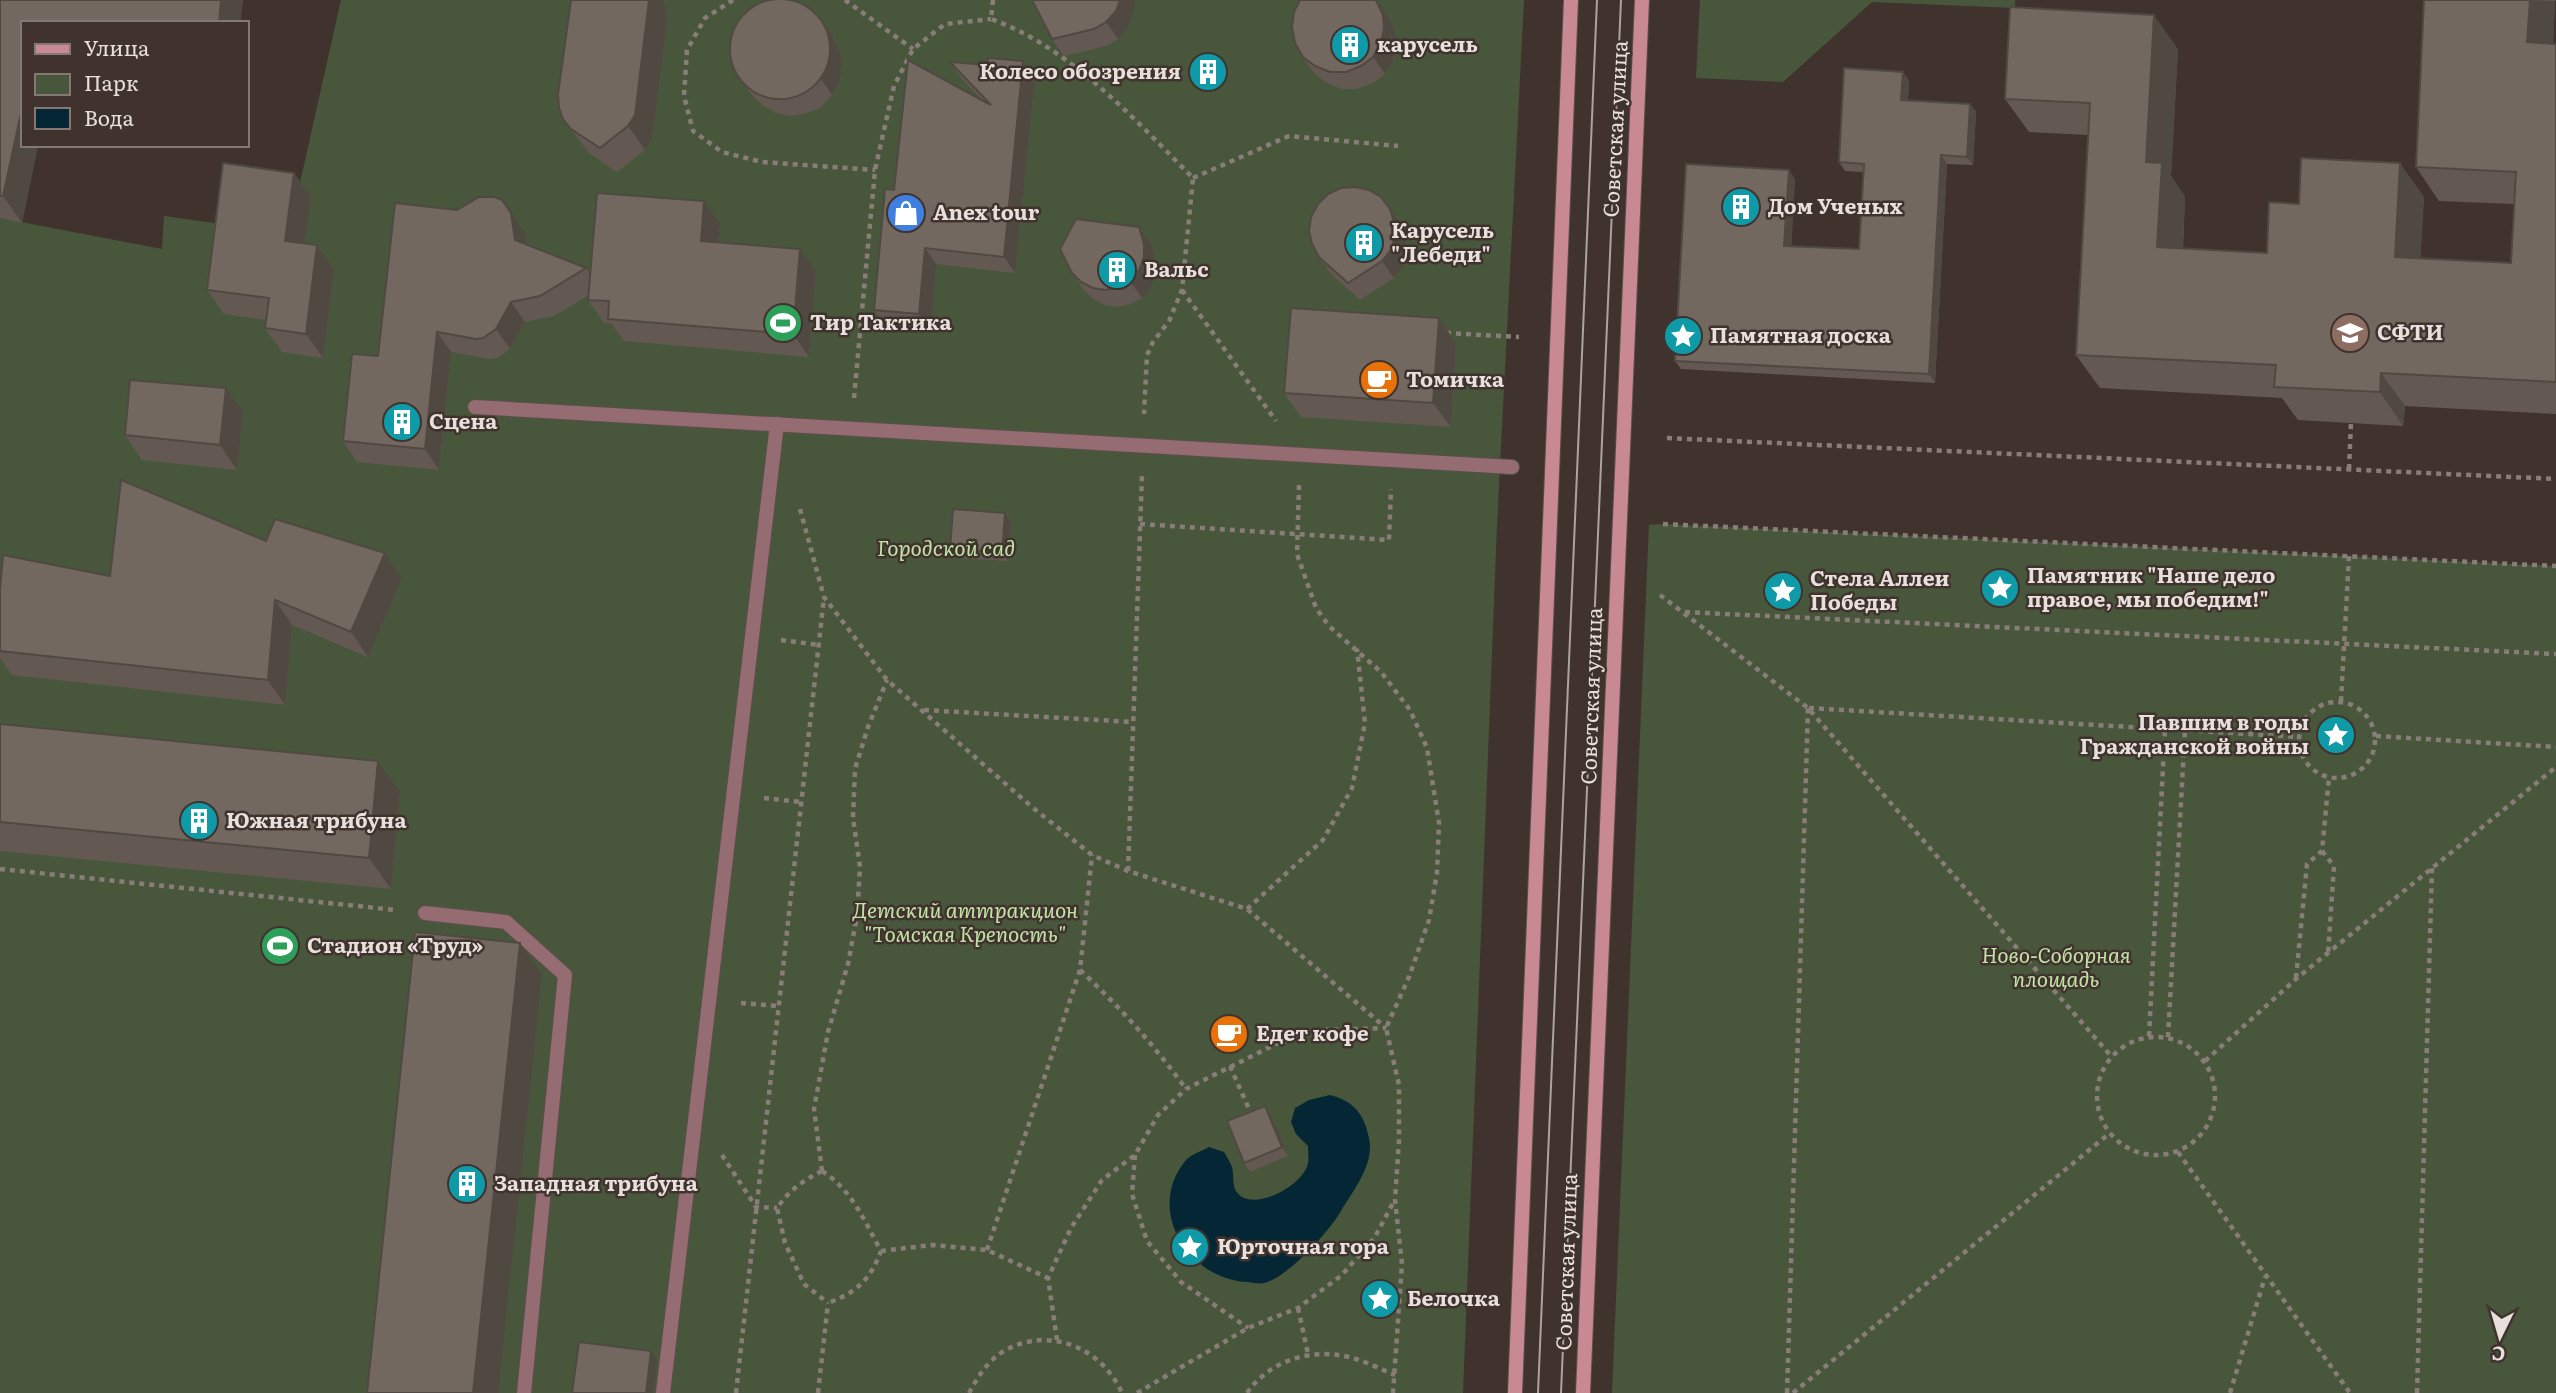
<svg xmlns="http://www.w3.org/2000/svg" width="2556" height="1393" viewBox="0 0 2556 1393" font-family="Literata,serif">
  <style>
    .green { fill: #48573c }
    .water { fill: #052735 }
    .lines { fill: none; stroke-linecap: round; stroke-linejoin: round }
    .lane-casing { stroke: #5b4f4a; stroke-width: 16 }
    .street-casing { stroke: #5b4f4a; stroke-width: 16 }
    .secondary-casing { stroke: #5b4f4a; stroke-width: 16 }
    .path { stroke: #887d78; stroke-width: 4.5; stroke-dasharray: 5 5; stroke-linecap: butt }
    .lane { stroke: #956c72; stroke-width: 14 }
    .street { stroke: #956c72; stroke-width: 14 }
    .secondary { stroke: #c98992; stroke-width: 14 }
    .tram { stroke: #ada39f; stroke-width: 2 }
    .wall { fill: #635952 }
    .shaded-wall { fill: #504942 }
    .building { fill: #73685f; stroke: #504942; stroke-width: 2 }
    .labels { text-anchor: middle; stroke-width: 5; stroke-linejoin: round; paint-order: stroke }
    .poi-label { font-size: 21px; font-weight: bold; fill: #e8e0dc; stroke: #40332e; text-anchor: start }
    .street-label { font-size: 21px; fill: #e8e0dc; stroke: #40332e }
    .park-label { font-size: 21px; font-style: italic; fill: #c2e3a6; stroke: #40332e }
  </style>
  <rect width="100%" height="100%" fill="#40332e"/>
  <!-- green -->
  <g class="green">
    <path d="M341,0H1524L1497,524L1463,1393H0V218L162,249L164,216L235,226L297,196Z"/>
    <path d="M1700,0H2015V8L1872,2L1783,82L1696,78Z"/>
    <path d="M1663,524L2556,566V1393H1612L1649,525Z"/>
  </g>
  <!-- water -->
  <path class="water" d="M1330,1095C1354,1101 1364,1114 1369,1138C1375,1164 1353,1191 1341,1211C1329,1232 1287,1278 1264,1283C1260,1284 1253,1283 1248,1282C1189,1280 1144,1210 1186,1160C1192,1154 1202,1151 1209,1147L1224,1152C1227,1157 1230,1162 1232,1167C1235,1178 1230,1189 1242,1197C1261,1208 1304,1184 1308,1163C1309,1158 1308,1151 1308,1146L1296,1134L1291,1122L1295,1108L1309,1100Z"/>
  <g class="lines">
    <defs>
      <path id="lane" d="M425,913L506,922L565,975L524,1393"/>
      <g id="street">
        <path d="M475,407L1512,467"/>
        <path d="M663,1393L777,424"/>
      </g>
      <g id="secondary">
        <path d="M1515,1393L1571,0"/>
        <path d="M1583,1393L1642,0"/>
      </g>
    </defs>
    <!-- lane casing -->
    <use href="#lane" class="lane-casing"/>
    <!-- street casing -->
    <use href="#street" class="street-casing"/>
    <!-- secondary casing -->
    <use href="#secondary" class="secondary-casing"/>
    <!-- path -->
    <g class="path">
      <path d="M733,0L705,18L687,50L684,96L693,131L722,152L762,162L875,170"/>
      <path d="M845,0L913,49"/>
      <path d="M993,0L991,19C1070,47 1135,120 1193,178L1182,290L1169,321L1153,342L1147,355L1144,414"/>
      <path d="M1193,178L1289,136L1398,146"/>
      <path d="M1182,290L1276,421"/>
      <path d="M1446,333L1519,337"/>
      <path d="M854,398L875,170L894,86L913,49L945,24L991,19"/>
      <path d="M1667,438L2556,479"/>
      <path d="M2349,469L2351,422"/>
      <path d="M1299,485L1297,554L1316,608L1329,626L1381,672L1410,710L1427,748L1439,823L1437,873L1429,920L1409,977L1386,1028L1399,1085V1140L1395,1200L1402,1264L1393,1393"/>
      <path d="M800,509L824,597L887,680L1032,807L1092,855L1128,871L1247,909L1386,1028"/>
      <path d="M1140,524L1389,540L1391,489"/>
      <path d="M1663,524L2556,566"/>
      <path d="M1660,595L1808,708L2111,1056"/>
      <path d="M1685,612L2556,654"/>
      <path d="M781,640L819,645"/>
      <path d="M2341,701L2349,556"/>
      <circle cx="2337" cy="740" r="38"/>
      <path d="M1809,708L2299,737"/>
      <path d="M924,710L1133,722"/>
      <path d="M2376,736L2556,747"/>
      <path d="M764,798L801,802"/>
      <path d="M2322,851L2334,866L2328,954"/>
      <path d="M0,869L396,910"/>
      <path d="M1128,871L1142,475"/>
      <path d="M1247,909L1323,840L1352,788L1365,723L1357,649"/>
      <path d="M1080,970C1120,1007 1154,1045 1186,1089"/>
      <path d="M2296,978L2307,864L2322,851L2329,777"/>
      <path d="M741,1003L778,1006"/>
      <path d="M2149,1036L2165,729"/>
      <circle cx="2156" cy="1096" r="59"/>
      <path d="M2168,1037L2185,730"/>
      <path d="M2205,1061L2296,979L2556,767"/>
      <path d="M1230,1066L1253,1118"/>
      <path d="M2178,1152L2350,1393"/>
      <path d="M722,1155L756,1207L777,1208"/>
      <path d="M1135,1155L1132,1194L1147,1241L1181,1282L1248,1328"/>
      <path d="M822,1171L814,1109L828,1032L848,964L857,916L860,867L853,818L855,769L868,727L887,680"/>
      <path d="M822,1171C852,1190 864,1220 881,1251C870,1280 857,1292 828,1303"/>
      <path d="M822,1171C802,1181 790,1190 777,1208L785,1243L804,1284L828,1303"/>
      <path d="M987,1250L1080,970L1092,855"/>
      <path d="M881,1251L932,1245L987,1250L1048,1278"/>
      <path d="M1298,1308L1308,1354"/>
      <path d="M1057,1340L1048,1278L1071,1228L1102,1180L1135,1155L1158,1115L1186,1089L1276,1044L1322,1030L1386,1028"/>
      <path d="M736,1393L824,597"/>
      <path d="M818,1393L828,1303"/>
      <path d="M969,1393C978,1377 987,1361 1004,1351C1049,1325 1102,1348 1122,1393"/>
      <path d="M1137,1393L1248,1328L1298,1308L1342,1275L1375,1237L1394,1201"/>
      <path d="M1247,1393C1270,1360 1311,1348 1349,1357C1365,1361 1380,1369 1395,1375"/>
      <path d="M1787,1393L1808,708"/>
      <path d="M1793,1393L2110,1133"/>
      <path d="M2230,1393L2265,1277"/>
      <path d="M2417,1393L2432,867"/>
    </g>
    <!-- lane -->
    <use href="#lane" class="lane"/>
    <!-- street -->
    <use href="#street" class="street"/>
    <!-- secondary -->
    <use href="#secondary" class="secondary"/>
    <!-- tram -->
    <g class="tram">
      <path d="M1538,1393L1597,0"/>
      <path d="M1561,1393L1621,0"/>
    </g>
  </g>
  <!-- wall -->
  <g class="wall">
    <path d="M0,0H243L240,23H23V145H38L22,223L0,218Z"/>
    <path d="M571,0H663L666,9L667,22L652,139L645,150L617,172L589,153L563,119Z"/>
    <path d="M2424,0H2556L2555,1L2553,44H2556V414L2405,406L2403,426L2298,420L2282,398L2100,388L2076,355L2088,135L2029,132L2005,99L2178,49L2171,176L2185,197L2183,249L2267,253L2299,204L2424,197L2420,258L2511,263L2514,204L2439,201L2416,167Z"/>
    <path d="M1133,14L1128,27L1118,39L1106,46L1064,56L1052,39Z"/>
    <path d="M1389,18L1395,32L1396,46L1393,60L1385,74L1373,83L1358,89H1342L1327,83L1315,74L1303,57Z"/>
    <path d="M822,20L833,37L840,51L842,66L840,81L832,95L821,107L807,113L791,116L776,113L762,105L751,94L739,77Z"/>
    <path d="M950,62L1035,77L1015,273L936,264L931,331L886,327L874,310L894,190L983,101L961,78Z"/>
    <path d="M1909,80L1908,100L1970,104L1976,112L1973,165L1947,164L1935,383L1681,369L1675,361L1795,179L1791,246L1859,249L1863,172L1845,171L1839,162Z"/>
    <path d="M294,173L311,197L305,244L317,245L334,270L323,358L282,352L265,328L266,320L224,314L207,290Z"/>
    <path d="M720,224L718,243L816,271L809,357L624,341L611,323H604L588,300L589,295L554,316L525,322L510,349L498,358L490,359L451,352L439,470L357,462L343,441L378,356L525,233L527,245L586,268L590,275Z"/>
    <path d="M1402,226L1406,238L1407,253L1403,267L1394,278L1360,300L1331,274L1319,257Z"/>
    <path d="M1139,227L1151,244L1156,261V274L1151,287L1142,298L1131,304L1117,307L1105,305L1093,299L1084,290L1072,273Z"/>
    <path d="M1439,318L1456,343L1451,427L1301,417L1284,393Z"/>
    <path d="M243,412L237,470L142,460L125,435Z"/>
    <path d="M1005,513L1011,522L1008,561L956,558L950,549Z"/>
    <path d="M266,541L402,578L368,657L292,625L285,705L12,675L0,658V651L110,576Z"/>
    <path d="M0,724L400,792L391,889L0,851Z"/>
    <path d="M1265,1106L1271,1115L1288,1156L1250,1172L1244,1163Z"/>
  </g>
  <!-- shaded-wall -->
  <g class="shaded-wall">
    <path d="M221,0H243L240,23H219Z"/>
    <path d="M649,0H663L666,9L667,22L652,139L645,150L628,126Z"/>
    <path d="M1120,0H1135L1133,14L1128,27L1118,39L1106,22Z"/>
    <path d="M2530,0L2555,1L2551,76L2527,42Z"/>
    <path d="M1377,1L1389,18L1395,32L1396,46L1393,60L1385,74L1373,57Z"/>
    <path d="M2154,15L2178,49L2171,176L2185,197L2181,281L2157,247L2146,162Z"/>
    <path d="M822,20L833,37L840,51L842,66L840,81L832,95L820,78Z"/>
    <path d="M1023,61L1035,77L1015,273L1004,257Z"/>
    <path d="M1903,72L1909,80L1907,109L1901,100Z"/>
    <path d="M23,104V145H38L22,223L3,196Z"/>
    <path d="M1970,104L1976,112L1973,165L1967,157Z"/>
    <path d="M1941,155L1947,164L1935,383L1929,374Z"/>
    <path d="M2400,163L2424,197L2419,290L2395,257Z"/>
    <path d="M1789,170L1795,179L1791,254L1784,246Z"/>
    <path d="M294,173L311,197L302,266L285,241Z"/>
    <path d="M704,201L720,224L716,264L701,241Z"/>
    <path d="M1390,209L1402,226L1406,238L1407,253L1403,267L1394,278L1382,261Z"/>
    <path d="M511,213L525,233L529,260L515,240Z"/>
    <path d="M1139,227L1151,244L1156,261V274L1151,287L1142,298L1130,281Z"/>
    <path d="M317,245L334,270L323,358L306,334Z"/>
    <path d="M925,248L936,264L931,331L919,314Z"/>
    <path d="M800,249L816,271L809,357L793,334Z"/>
    <path d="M511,302L525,322L510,349L496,329Z"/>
    <path d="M1439,318L1456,343L1451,427L1433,403Z"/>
    <path d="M437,332L451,352L439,470L425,449Z"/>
    <path d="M2381,373L2405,406L2403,426L2380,392Z"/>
    <path d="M226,388L243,412L237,470L220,445Z"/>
    <path d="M1005,513L1011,522L1008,561L1002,552Z"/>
    <path d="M385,553L402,578L368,657L351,632Z"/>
    <path d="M275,600L292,625L285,705L268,680Z"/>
    <path d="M378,761L400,792L391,889L369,858Z"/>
    <path d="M520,943L542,974L498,1393H473Z"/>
    <path d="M1265,1106L1271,1115L1288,1156L1282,1147Z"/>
    <path d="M651,1351L657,1360L653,1393H646Z"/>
  </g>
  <!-- building -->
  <g class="building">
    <circle cx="780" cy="49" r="50"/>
    <path d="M0,0H221L219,23H23V104L3,196H0Z"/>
    <path d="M571,0H649L635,115L628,126L600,148L571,129L563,119L559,108L558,94Z"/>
    <path d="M1032,0H1120L1116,11L1106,22L1094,29L1052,39Z"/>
    <path d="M1300,0H1376L1383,15L1384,29L1381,43L1373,57L1361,66L1346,72H1330L1315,66L1303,57L1295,43L1292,27L1294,12Z"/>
    <path d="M2424,0H2530L2527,42L2556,44V382L2381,373L2380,392L2274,387L2276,365L2076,355L2090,103L2005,99L2010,7L2154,15L2146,162L2162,163L2157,247L2267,253L2269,202L2299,204L2301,158L2400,163L2395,257L2511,263L2516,172L2416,167Z"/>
    <path d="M988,58L1023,61L1004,257L925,248L919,314L874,310L885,189L894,190L908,60L991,105L950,62L988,65Z"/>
    <path d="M1844,68L1903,72L1901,100L1970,104L1967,157L1941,155L1929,374L1675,361L1686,164L1789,170L1784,246L1859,249L1864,164L1839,162Z"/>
    <path d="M223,163L294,173L285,241L317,245L306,334L265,328L269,298L207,290Z"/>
    <path d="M1355,187L1369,190L1381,197L1390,209L1394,222L1395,236L1391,250L1382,261L1348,283L1319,257L1312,244L1309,231L1311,217L1318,204L1328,194L1341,188Z"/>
    <path d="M597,193L704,201L701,241L800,249L793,334L608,319L609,301L588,300Z"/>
    <path d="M479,197H495L502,200L511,213L515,240L586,268L540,296L511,302L496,329L483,338L476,339L437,332L425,449L343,441L352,354L378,356L395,203L457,210Z"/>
    <path d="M1076,219L1139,227L1144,244V257L1139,270L1130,281L1119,287L1105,290L1093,288L1081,282L1072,273L1060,249Z"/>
    <path d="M1291,308L1439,318L1433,403L1284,393Z"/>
    <path d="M130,380L226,388L220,445L125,435Z"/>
    <path d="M121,480L266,541L275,519L385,553L351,632L275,600L268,680L0,651V590L3,555L110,576Z"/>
    <path d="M953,509L1005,513L1002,552L950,549Z"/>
    <path d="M0,724L378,761L369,858L0,822Z"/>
    <path d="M415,932L520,943L473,1393H367Z"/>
    <path d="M1265,1106L1282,1147L1244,1163L1227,1121Z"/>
    <path d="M579,1342L651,1351L646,1393H572Z"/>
  </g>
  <!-- icons -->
  <defs>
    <symbol id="building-disc" viewBox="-11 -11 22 22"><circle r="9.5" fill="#0f9aa8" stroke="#40332e"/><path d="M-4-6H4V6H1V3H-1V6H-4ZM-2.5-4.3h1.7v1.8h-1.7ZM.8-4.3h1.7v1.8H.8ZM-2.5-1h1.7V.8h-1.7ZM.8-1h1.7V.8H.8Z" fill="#fff"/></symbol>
    <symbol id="shop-disc" viewBox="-11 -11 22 22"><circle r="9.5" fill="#3f7fe0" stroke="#40332e"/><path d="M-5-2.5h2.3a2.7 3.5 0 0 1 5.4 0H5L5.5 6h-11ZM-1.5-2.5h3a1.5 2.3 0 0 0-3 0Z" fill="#fff"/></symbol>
    <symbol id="stadium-disc" viewBox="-11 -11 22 22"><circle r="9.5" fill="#2e9e5b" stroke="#40332e"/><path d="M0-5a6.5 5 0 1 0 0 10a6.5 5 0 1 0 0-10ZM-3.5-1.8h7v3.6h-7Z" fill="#fff"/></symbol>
    <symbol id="university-disc" viewBox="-11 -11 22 22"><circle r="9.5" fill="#8d6e63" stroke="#40332e"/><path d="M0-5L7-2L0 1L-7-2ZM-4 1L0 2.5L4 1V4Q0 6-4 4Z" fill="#fff"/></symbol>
    <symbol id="sight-disc" viewBox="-11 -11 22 22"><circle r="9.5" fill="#0f9aa8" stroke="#40332e"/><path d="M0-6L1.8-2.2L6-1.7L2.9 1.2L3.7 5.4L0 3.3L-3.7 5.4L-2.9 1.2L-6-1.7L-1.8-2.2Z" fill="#fff"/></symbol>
    <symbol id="cafe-disc" viewBox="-11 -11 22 22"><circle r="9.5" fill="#e8710a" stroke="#40332e"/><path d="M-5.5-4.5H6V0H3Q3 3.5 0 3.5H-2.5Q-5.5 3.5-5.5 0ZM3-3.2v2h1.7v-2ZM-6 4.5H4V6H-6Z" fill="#fff"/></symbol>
  </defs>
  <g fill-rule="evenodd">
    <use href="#building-disc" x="1328" y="23" width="44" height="44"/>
    <use href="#building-disc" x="1186" y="50" width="44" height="44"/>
    <use href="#building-disc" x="1719" y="185" width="44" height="44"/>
    <use href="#shop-disc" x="884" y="191" width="44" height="44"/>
    <use href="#building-disc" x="1342" y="221" width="44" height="44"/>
    <use href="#building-disc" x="1095" y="248" width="44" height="44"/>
    <use href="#stadium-disc" x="761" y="301" width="44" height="44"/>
    <use href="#university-disc" x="2328" y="311" width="44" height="44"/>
    <use href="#sight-disc" x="1661" y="314" width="44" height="44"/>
    <use href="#cafe-disc" x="1357" y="358" width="44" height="44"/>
    <use href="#building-disc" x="380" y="400" width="44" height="44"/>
    <use href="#sight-disc" x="1978" y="566" width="44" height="44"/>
    <use href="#sight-disc" x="1761" y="569" width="44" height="44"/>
    <use href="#sight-disc" x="2314" y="713" width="44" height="44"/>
    <use href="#building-disc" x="177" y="799" width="44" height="44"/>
    <use href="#stadium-disc" x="258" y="924" width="44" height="44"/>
    <use href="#cafe-disc" x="1207" y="1012" width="44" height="44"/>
    <use href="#building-disc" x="445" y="1162" width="44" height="44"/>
    <use href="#sight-disc" x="1168" y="1225" width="44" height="44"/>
    <use href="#sight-disc" x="1358" y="1277" width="44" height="44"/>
  </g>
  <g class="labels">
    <!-- poi labels -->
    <g class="poi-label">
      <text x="1377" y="52">карусель</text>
      <text x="1181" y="79" text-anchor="end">Колесо обозрения</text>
      <text x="1768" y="214">Дом Ученых</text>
      <text x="933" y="220">Anex tour</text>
      <text x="1391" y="238">Карусель<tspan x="1391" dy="24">"Лебеди"</tspan></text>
      <text x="1144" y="277">Вальс</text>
      <text x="810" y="330">Тир Тактика</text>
      <text x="2377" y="340">СФТИ</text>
      <text x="1710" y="343">Памятная доска</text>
      <text x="1406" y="387">Томичка</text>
      <text x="429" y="429">Сцена</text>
      <text x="2027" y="583">Памятник "Наше дело<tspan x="2027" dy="24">правое, мы победим!"</tspan></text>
      <text x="1810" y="586">Стела Аллеи<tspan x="1810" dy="24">Победы</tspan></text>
      <text x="2309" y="730" text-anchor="end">Павшим в годы<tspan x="2309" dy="24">Гражданской войны</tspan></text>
      <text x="226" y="828">Южная трибуна</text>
      <text x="307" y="953">Стадион «Труд»</text>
      <text x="1256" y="1041">Едет кофе</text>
      <text x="494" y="1191">Западная трибуна</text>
      <text x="1217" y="1254">Юрточная гора</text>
      <text x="1407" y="1306">Белочка</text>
    </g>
    <!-- street labels -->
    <g class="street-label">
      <text transform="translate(1616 129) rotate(-87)" y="7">Советская улица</text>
      <text transform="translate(1592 696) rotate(-88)" y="7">Советская улица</text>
      <text transform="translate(1567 1262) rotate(-88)" y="7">Советская улица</text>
    </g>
    <!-- park labels -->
    <g class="park-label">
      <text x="946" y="556">Городской сад</text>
      <text x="965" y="918">Детский аттракцион<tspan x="965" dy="24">"Томская Крепость"</tspan></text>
      <text x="2056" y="963">Ново-Соборная<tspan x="2056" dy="24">площадь</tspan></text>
    </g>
  </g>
  <!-- legend -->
  <rect x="21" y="21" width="228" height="126" fill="#40332e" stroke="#837874" stroke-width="2"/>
  <rect x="35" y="44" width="35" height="10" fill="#c98992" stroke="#837874" stroke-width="2"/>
  <text x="84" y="56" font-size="21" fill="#e8e0dc">Улица</text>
  <rect x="35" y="74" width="35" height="21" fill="#48573c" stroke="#837874" stroke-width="2"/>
  <text x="84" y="91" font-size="21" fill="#e8e0dc">Парк</text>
  <rect x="35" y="108" width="35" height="21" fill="#052735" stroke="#837874" stroke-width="2"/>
  <text x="84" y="126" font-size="21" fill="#e8e0dc">Вода</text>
  <!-- north arrow -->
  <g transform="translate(2500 1337) rotate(185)" stroke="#40332e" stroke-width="5" paint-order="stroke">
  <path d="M0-5L12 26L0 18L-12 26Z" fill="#e8e0dc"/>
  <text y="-10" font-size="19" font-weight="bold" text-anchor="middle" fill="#e8e0dc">С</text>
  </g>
</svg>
